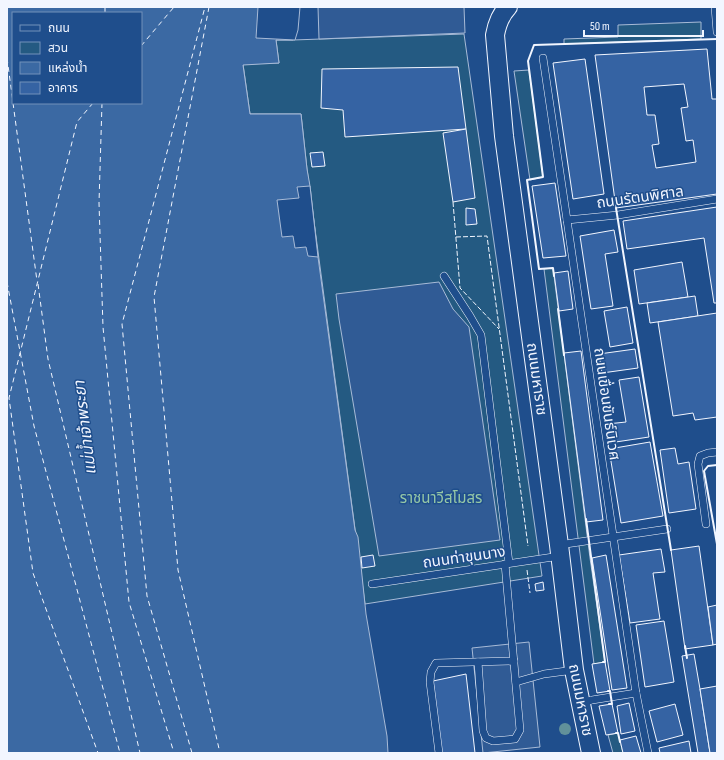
<svg xmlns="http://www.w3.org/2000/svg" width="724" height="760" viewBox="0 0 724 760" font-family="'Sofia Sans Condensed','Noto Sans Thai',sans-serif">
  <style>
    .green { fill: #245a82; stroke: #a8bbd7 }
    .parking { fill: #305b95; stroke: #a8bbd7 }
    .water { fill: #3b69a3; stroke: #a8bbd7; fill-rule: evenodd }
    .pier { fill: #1f4e8c; stroke: #a8bbd7 }
    .lines { fill: none; stroke-linecap: round; stroke-linejoin: round }
    .ferry { stroke: #f2f6ff; stroke-width: 1; stroke-dasharray: 5 4; stroke-linecap: butt }
    .building { fill: #3563a3; stroke: #f2f6ff; fill-rule: evenodd }
    .service-casing { stroke: #f2f6ff; stroke-width: 8 }
    .tertiary-casing { stroke: #f2f6ff; stroke-width: 20 }
    .service { stroke: #1f4e8c; stroke-width: 7 }
    .tertiary { stroke: #1f4e8c; stroke-width: 18 }
    .fence { stroke: #f2f6ff; stroke-width: 1; stroke-dasharray: 5 2; stroke-linecap: butt }
    .wall { stroke: #f2f6ff; stroke-width: 2 }
    .tree { fill: #61919a }
    .labels { text-anchor: middle; stroke-width: 3; stroke-linejoin: round; paint-order: stroke }
    .street-label { font-size: 15px; fill: #f2f6ff; stroke: #1f4e8c }
    .park-label { font-size: 15px; fill: #97c8a6; stroke: #1f4e8c }
    .water-label { font-size: 16px; font-style: italic; fill: #f2f6ff; stroke: #1f4e8c }
  </style>
  <rect width="100%" height="100%" fill="#1f4e8c"/>
  <!-- green -->
  <g class="green">
    <path d="M701,22V39L564,44V39L618,37V25Z"/>
    <path d="M464,34L542,576L365,604L307,169L301,114H250L243,64L279,63L276,40H293Z"/>
    <path d="M529,70L543,177L530,180L514,71Z"/>
    <path d="M553,268L590,558L605,662L594,664L544,269Z"/>
    <path d="M618,733L623,753H613L608,735Z"/>
  </g>
  <!-- parking -->
  <g class="parking">
    <path d="M318,7H464L465,33L319,39Z"/>
    <path d="M439,282L453,309L469,327L500,540L379,556L339,319L336,294Z"/>
    <path d="M529,642L540,747L483,753L472,648Z"/>
  </g>
  <!-- water -->
  <path class="water" d="M7,7H298L293,40H276L279,63L243,65L250,114H301L307,169L310,186L318,257L355,530L358,537L366,614L387,736L388,753H7ZM13,13H141V103H13Z"/>
  <!-- pier -->
  <g class="pier">
    <path d="M258,7H300L298,30L295,40L256,38Z"/>
    <path d="M310,186L318,257L308,256L306,247L295,248L293,236L282,237L277,200L299,198L297,187Z"/>
  </g>
  <g class="lines">
    <!-- ferry -->
    <g class="ferry">
      <path d="M209,7L154,297L178,570L220,753"/>
      <path d="M105,13V7"/>
      <path d="M141,46L174,7"/>
      <path d="M7,58L13,102"/>
      <path d="M13,103L37,281"/>
      <path d="M93,103L77,122L9,398L33,573L98,753"/>
      <path d="M102,103L99,203L103,327L129,602L174,753"/>
      <path d="M7,282L34,426L120,753"/>
      <path d="M38,284L48,359L140,753"/>
      <path d="M192,753L147,596L122,324L205,7"/>
    </g>
  </g>
  <!-- building -->
  <g class="building">
    <path d="M707,49L712,99H717V194L616,208L595,55ZM684,84L688,107L681,108L686,141L693,140L696,162L656,168L652,145L659,144L655,115H647L644,87Z"/>
    <path d="M585,59L604,194L573,199L553,63Z"/>
    <path d="M458,67L466,129L345,137L343,110L321,108L322,69Z"/>
    <path d="M466,129L475,198L453,202L443,133Z"/>
    <path d="M323,152L325,166L312,167L310,153Z"/>
    <path d="M555,183L566,256L543,258L532,186Z"/>
    <path d="M717,207V303H714L704,238L627,249L623,221Z"/>
    <path d="M466,208L475,209L477,224L466,225Z"/>
    <path d="M614,230L618,252L605,254L613,306L591,309L580,236Z"/>
    <path d="M682,262L688,297L639,304L634,270Z"/>
    <path d="M568,271L573,309L559,311L554,273Z"/>
    <path d="M695,296L698,316L650,323L647,303Z"/>
    <path d="M627,307L633,343L610,347L604,311Z"/>
    <path d="M717,313V417L695,420L693,413L673,416L658,322Z"/>
    <path d="M635,349L638,368L602,373L599,354Z"/>
    <path d="M581,351L603,520L586,522L564,353Z"/>
    <path d="M639,377L649,437L609,443L607,424L626,422L619,380Z"/>
    <path d="M650,442L663,516L621,523L609,449Z"/>
    <path d="M675,448L678,464L689,462L696,509L669,513L660,450Z"/>
    <path d="M699,546L713,645L685,649L671,550Z"/>
    <path d="M661,549L665,572L653,573L660,619L630,623L619,555Z"/>
    <path d="M373,555L375,566L362,568L361,557Z"/>
    <path d="M606,555L627,688L612,690L592,558Z"/>
    <path d="M543,582L544,590L536,591L535,584Z"/>
    <path d="M717,605V644L713,645L708,607Z"/>
    <path d="M664,621L674,682L645,687L636,625Z"/>
    <path d="M694,654L700,689L710,753H698L682,656Z"/>
    <path d="M605,662L610,691L597,693L592,664Z"/>
    <path d="M466,674L475,753H441L433,681Z"/>
    <path d="M717,686V753H710L700,689Z"/>
    <path d="M629,703L635,731L621,734L617,706Z"/>
    <path d="M612,704L618,733L606,735L599,706Z"/>
    <path d="M675,704L683,735L657,742L649,711Z"/>
    <path d="M636,736L641,753H623L620,740Z"/>
    <path d="M689,741L691,753H660L659,748Z"/>
  </g>
  <g class="lines">
    <defs>
      <g id="service">
        <path d="M715,7L717,32"/>
        <path d="M543,58L567,220L636,693L648,753"/>
        <path d="M567,220L618,215L717,199"/>
        <path d="M444,276L470,316L481,335L509,563"/>
        <path d="M706,524L698,464L700,456L708,453L717,452"/>
        <path d="M559,545L667,529"/>
        <path d="M372,584L560,556"/>
        <path d="M478,662L483,731L486,738L493,741L515,739L520,730L505,564"/>
        <path d="M516,682L544,674L574,670"/>
        <path d="M581,703L592,700L636,693"/>
        <path d="M439,753L430,682L431,672L436,663L514,661"/>
      </g>
      <path id="tertiary" d="M508,7C500,15 497,24 495,35L504,136L559,545L574,670L591,753"/>
    </defs>
    <!-- service casing -->
    <use href="#service" class="service-casing"/>
    <!-- tertiary casing -->
    <use href="#tertiary" class="tertiary-casing"/>
    <!-- service -->
    <use href="#service" class="service"/>
    <!-- tertiary -->
    <use href="#tertiary" class="tertiary"/>
    <!-- fence -->
    <g class="fence">
      <path d="M453,202L460,288L499,329"/>
      <path d="M456,237L487,236L528,546"/>
      <path d="M527,570L530,593"/>
    </g>
    <!-- wall -->
    <g class="wall">
      <path d="M616,208L671,550"/>
      <path d="M554,276L553,268L539,269L527,180L543,177L528,61L534,45L717,39"/>
      <path d="M558,309L564,355"/>
      <path d="M717,465L708,466L704,471L717,544"/>
      <path d="M586,519L605,662H603"/>
      <path d="M685,646L687,658"/>
      <path d="M608,691H610L612,704H609"/>
      <path d="M616,733H618L620,742"/>
    </g>
  </g>
  <!-- trees -->
  <circle class="tree" cx="565" cy="729" r="6"/>
  <g class="labels">
    <!-- street labels -->
    <g class="street-label">
      <text transform="translate(640 197) rotate(-8)" y="5">ถนนรัตนพิศาล</text>
      <text transform="translate(537 379) rotate(82)" y="5">ถนนมหาราช</text>
      <text transform="translate(607 404) rotate(82)" y="5">ถนนเขื่อนขันธ์นิเวศ</text>
      <text transform="translate(464 557) rotate(-8)" y="5">ถนนท่าขุนนาง</text>
      <text transform="translate(581 700) rotate(79)" y="5">ถนนมหาราช</text>
    </g>
    <!-- park labels -->
    <g class="park-label">
      <text x="441" y="503">ราชนาวีสโมสร</text>
    </g>
    <!-- water labels -->
    <g class="water-label">
      <text transform="translate(84 428) rotate(-97)" y="6">แม่น้ำเจ้าพระยา</text>
    </g>
  </g>
  <!-- border -->
  <rect width="724" height="760" fill="none" stroke="#f2f6ff" stroke-width="16"/>
  <!-- legend -->
  <rect x="12" y="12" width="130" height="92" fill="#1f4e8c" stroke="#7391ba"/>
  <rect x="20" y="25" width="20" height="6" fill="#1f4e8c" stroke="#7391ba"/>
  <text x="48" y="32" font-size="12" fill="#f2f6ff">ถนน</text>
  <rect x="20" y="42" width="20" height="12" fill="#245a82" stroke="#7391ba"/>
  <text x="48" y="52" font-size="12" fill="#f2f6ff">สวน</text>
  <rect x="20" y="62" width="20" height="12" fill="#3b69a3" stroke="#7391ba"/>
  <text x="48" y="72" font-size="12" fill="#f2f6ff">แหล่งน้ำ</text>
  <rect x="20" y="82" width="20" height="12" fill="#3563a3" stroke="#7391ba"/>
  <text x="48" y="92" font-size="12" fill="#f2f6ff">อาคาร</text>
  <!-- scale -->
  <path d="M584 30v6h119v-6" fill="none" stroke="#f2f6ff" stroke-width="2"/>
  <text x="590" y="30" font-size="12" fill="#f2f6ff" stroke="#1f4e8c" stroke-width="3" paint-order="stroke">50 m</text>
</svg>
